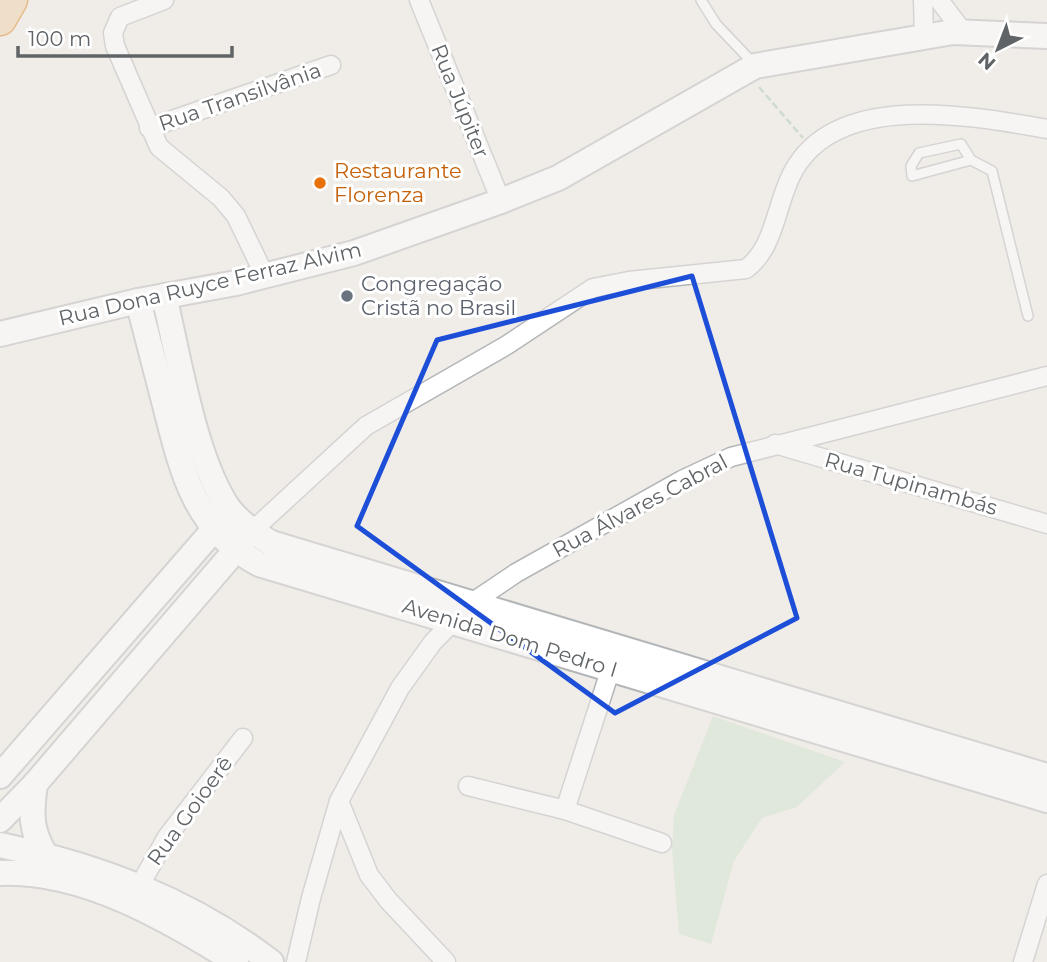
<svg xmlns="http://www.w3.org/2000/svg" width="1047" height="962" viewBox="0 0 1047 962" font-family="Montserrat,sans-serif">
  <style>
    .green { fill: #cde3c9 }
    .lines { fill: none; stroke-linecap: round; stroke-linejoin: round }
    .lane-casing { stroke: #b3b6b9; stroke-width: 12 }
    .street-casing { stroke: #b3b6b9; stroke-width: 21 }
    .secondary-casing { stroke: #b3b6b9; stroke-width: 28 }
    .highway-casing { stroke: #da811e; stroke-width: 35 }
    .path { stroke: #a5c7a8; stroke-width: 2.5; stroke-dasharray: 7 3.5; stroke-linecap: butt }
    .lane { stroke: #fff; stroke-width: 9 }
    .street { stroke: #fff; stroke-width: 18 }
    .secondary { stroke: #fff; stroke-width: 24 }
    .highway { stroke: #f0ce9f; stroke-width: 32 }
    .marked { fill: none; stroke: #1d4ed8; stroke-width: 5; stroke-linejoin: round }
    .food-dot { fill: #e8710a; stroke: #fff; stroke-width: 2.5 }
    .worship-dot { fill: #6b7280; stroke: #fff; stroke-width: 2.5 }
    .labels { text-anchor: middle; stroke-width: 6; stroke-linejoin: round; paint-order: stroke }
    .street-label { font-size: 21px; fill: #606467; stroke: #fff }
    .food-label { font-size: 21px; fill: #c56008; stroke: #fff; text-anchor: start }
    .worship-label { font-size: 21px; fill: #5b616d; stroke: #fff; text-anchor: start }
  </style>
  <rect width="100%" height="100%" fill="#f0ede9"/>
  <!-- green -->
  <path class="green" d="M713,716L845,762L797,807L762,818L734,861L711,944L679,934L672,850L674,815Z"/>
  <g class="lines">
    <defs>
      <g id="lane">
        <path d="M701,0L716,24L754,64"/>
        <path d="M971,160L961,144L919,153L911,166L912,176L971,160L992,171L1028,316"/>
      </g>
      <g id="street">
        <path d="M164,0L120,17L113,33L115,46L159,147L221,198L236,216L264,274"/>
        <path d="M419,0L501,201"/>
        <path d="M923,0L924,35"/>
        <path d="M939,0L964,33"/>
        <path d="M149,128L331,65"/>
        <path d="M775,444L1047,524"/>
        <path d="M252,531L366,426L507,345L593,288L629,281L746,269C776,247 776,201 794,170C839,90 974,116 1047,129"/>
        <path d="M468,786L565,810L662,843"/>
        <path d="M565,810L611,668"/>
        <path d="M140,885L167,837L243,738"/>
        <path d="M296,962L311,898L339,801"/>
        <path d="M446,962L388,900L369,875L339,801L400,688L433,642L473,602L516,573L682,480L731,457L1047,376"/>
        <path d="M1023,962L1047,884"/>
      </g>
      <g id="secondary">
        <path d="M164,296C179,358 194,458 229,509C240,523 256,534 271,543L1047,776"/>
        <path d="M138,301C147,336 156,370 165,405C182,471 194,529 259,564L1047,800"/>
        <path d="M0,334L138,301L236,283L354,253L501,201L558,178L755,66L953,32L1047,36"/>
        <path d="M0,776L223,519"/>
        <path d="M35,784C31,812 30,830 45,854"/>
        <path d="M0,820L35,784L246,538"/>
        <path d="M0,845C99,866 190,900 271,962"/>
        <path d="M0,873C82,869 169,920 236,962"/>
      </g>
      <path id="highway" d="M0,19L11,0"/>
    </defs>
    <!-- lane casing -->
    <use href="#lane" class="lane-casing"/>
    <!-- street casing -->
    <use href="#street" class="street-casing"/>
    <!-- secondary casing -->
    <use href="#secondary" class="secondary-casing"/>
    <!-- highway casing -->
    <use href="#highway" class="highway-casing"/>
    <!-- path -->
    <path class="path" d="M759,87L803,138"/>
    <!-- lane -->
    <use href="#lane" class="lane"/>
    <!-- street -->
    <use href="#street" class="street"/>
    <!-- secondary -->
    <use href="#secondary" class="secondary"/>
    <!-- highway -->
    <use href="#highway" class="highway"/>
  </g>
  <!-- marked area -->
  <path d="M0 0H1047V962H0ZM692,276L797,618L615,713L357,526L437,340Z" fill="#f0ede9" fill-opacity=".55" fill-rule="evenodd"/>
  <path class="marked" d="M692,276L797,618L615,713L357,526L437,340Z"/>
  <!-- markers -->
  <circle class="food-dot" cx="320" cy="183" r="7"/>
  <circle class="worship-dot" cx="347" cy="296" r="7"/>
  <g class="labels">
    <!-- street labels -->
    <g class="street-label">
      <text transform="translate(240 97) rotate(-19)" y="7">Rua Transilvânia</text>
      <text transform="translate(460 101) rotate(68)" y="7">Rua Júpiter</text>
      <text transform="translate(210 284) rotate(-13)" y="7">Rua Dona Ruyce Ferraz Alvim</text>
      <text transform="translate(911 484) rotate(16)" y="7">Rua Tupinambás</text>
      <text transform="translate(640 506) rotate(-28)" y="7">Rua Álvares Cabral</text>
      <text transform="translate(510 638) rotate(17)" y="7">Avenida Dom Pedro I</text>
      <text transform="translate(190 811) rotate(-54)" y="7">Rua Goioerê</text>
    </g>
    <!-- food labels -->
    <g class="food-label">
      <text x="334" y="178">Restaurante<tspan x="334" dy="24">Florenza</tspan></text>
    </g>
    <!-- worship labels -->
    <g class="worship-label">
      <text x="361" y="291">Congregação<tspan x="361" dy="24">Cristã no Brasil</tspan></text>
    </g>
  </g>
  <!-- north arrow -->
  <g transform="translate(998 49) rotate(222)" stroke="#ffffff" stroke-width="5" paint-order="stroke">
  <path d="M0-5L12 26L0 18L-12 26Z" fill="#606467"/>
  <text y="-10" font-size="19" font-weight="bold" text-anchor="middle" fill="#606467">N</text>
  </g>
  <!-- scale -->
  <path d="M18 46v10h214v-10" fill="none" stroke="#606467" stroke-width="3.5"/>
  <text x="28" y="46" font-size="21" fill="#606467" stroke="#ffffff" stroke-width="5" paint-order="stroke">100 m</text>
</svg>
